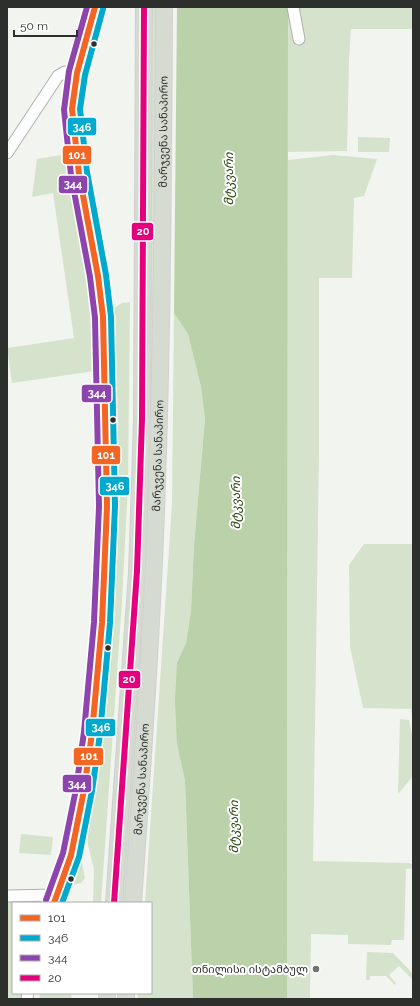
<svg xmlns="http://www.w3.org/2000/svg" width="420" height="1006" viewBox="0 0 420 1006" font-family="Raleway,'Noto Sans Georgian',sans-serif">
  <style>
    .green { fill: #d5e3cc }
    .water { fill: #bad1aa }
    .lines { fill: none; stroke-linecap: round; stroke-linejoin: round }
    .minor-casing { stroke: #b0b1ae; stroke-width: 13 }
    .highway-casing { stroke: #d0d1cf; stroke-width: 18 }
    .minor { stroke: #fdfdfd; stroke-width: 11 }
    .highway { stroke: #d6dbd2; stroke-width: 16 }
    .bus-1-casing { stroke: #fff; stroke-width: 9 }
    .bus-2-casing { stroke: #fff; stroke-width: 9 }
    .bus-3-casing { stroke: #fff; stroke-width: 9 }
    .bus-4-casing { stroke: #fff; stroke-width: 9 }
    .bus-1 { stroke: #f26522; stroke-width: 6 }
    .bus-2 { stroke: #00a9ce; stroke-width: 6 }
    .bus-3 { stroke: #8e44ad; stroke-width: 6 }
    .bus-4 { stroke: #e5007d; stroke-width: 6 }
    .bus-dot { fill: #2d2f2c; stroke: #fff; stroke-width: 1.5 }
    .poi-dot { fill: #727470; stroke: #fff; stroke-width: 1.5 }
    .labels { text-anchor: middle; stroke-width: 4; stroke-linejoin: round; paint-order: stroke }
    .street-label { font-size: 11px; fill: #2d2f2c; stroke: #fff }
    .poi-label { font-size: 11px; fill: #2d2f2c; stroke: #fff; text-anchor: end }
    .water-label { font-size: 12px; font-style: italic; fill: #26430b; stroke: #fff }
    .line-badge { stroke: #fff; stroke-width: 1.5 }
    .badge-label { font-size: 11px; text-anchor: middle; font-weight: bold; fill: #fff }
  </style>
  <rect width="100%" height="100%" fill="#f1f4ef"/>
  <!-- green -->
  <g class="green">
    <path d="M153,7H157L156,355L148,563L126,903H121L150,356Z"/>
    <path d="M288,7H413V29H351L349,59L347,151L288,152Z"/>
    <path d="M358,137L390,138L389,152H358Z"/>
    <path d="M68,154L96,297L98,336L95,371L12,383L7,348L74,338L53,193L32,197L37,159Z"/>
    <path d="M333,155L377,159L364,196L354,198L352,278H319V453L313,861L410,863L413,865V868L406,869L404,940H392L391,945L348,944V935L311,934L310,999H287L288,160Z"/>
    <path d="M130,302L128,484L122,601L101,903H93L94,869L88,845L87,825L102,754L115,606L116,410L111,310L122,303Z"/>
    <path d="M174,313L188,334L201,387L205,419L194,545L191,611L186,643L177,664V744L185,781L193,999H138V993H151V903H145L172,504Z"/>
    <path d="M364,544H413V723L411,709L363,708L350,647L349,565Z"/>
    <path d="M400,719L409,720L412,735L413,776L398,794Z"/>
    <path d="M21,834L53,837L51,855L19,853Z"/>
    <path d="M78,859L82,863L85,878L81,883L71,885V880Z"/>
    <path d="M50,901L49,903H13V993H23L22,999H7V902Z"/>
    <path d="M367,952L393,953L413,974V980L399,966L389,975L396,983L395,985L386,976H370V980H366Z"/>
    <path d="M40,993H71L72,999H39Z"/>
  </g>
  <!-- water -->
  <path class="water" d="M177,7H288L287,999H193L185,781L177,744L175,701L177,663L186,643L191,611L194,545L205,419L201,387L188,334L174,313Z"/>
  <g class="lines">
    <defs>
      <g id="minor">
        <path d="M293,7L299,39"/>
        <path d="M7,153L58,76L65,72L76,74"/>
        <path d="M7,896L56,895"/>
        <path d="M54,903L71,855L84,790L92,733L102,623L107,506L103,317C98,262 83,208 76,153C74,134 71,114 73,95C76,65 89,37 95,7"/>
        <path d="M27,999L28,993"/>
      </g>
      <g id="highway">
        <path d="M114,903L137,571L142,419L144,7"/>
        <path id="s1" d="M133,903C141,789 149,675 154,561C162,377 163,192 164,7"/>
        <path d="M107,999V993"/>
        <path d="M126,999V993"/>
      </g>
    </defs>
    <!-- minor casing -->
    <use href="#minor" class="minor-casing"/>
    <!-- highway casing -->
    <use href="#highway" class="highway-casing"/>
    <!-- minor -->
    <use href="#minor" class="minor"/>
    <!-- highway -->
    <use href="#highway" class="highway"/>
    <defs>
      <path id="bus-1" d="M54,903L71,855L84,790L92,733L102,623L107,506L103,317L98,276L79,174L72,109L77,73L95,7"/>
      <path id="bus-2" d="M62,903L79,857L92,791L100,734L110,623L115,506L111,317L106,275L87,172L80,109L85,75L103,9"/>
      <path id="bus-3" d="M46,900L63,853L76,789L84,732L94,622L99,506L95,318L90,277L71,175L64,110L69,71L87,7"/>
      <path id="bus-4" d="M114,903L137,571L142,419L144,7"/>
    </defs>
    <!-- bus-1 casing -->
    <use href="#bus-1" class="bus-1-casing"/>
    <!-- bus-2 casing -->
    <use href="#bus-2" class="bus-2-casing"/>
    <!-- bus-3 casing -->
    <use href="#bus-3" class="bus-3-casing"/>
    <!-- bus-4 casing -->
    <use href="#bus-4" class="bus-4-casing"/>
    <!-- bus-1 -->
    <use href="#bus-1" class="bus-1"/>
    <!-- bus-2 -->
    <use href="#bus-2" class="bus-2"/>
    <!-- bus-3 -->
    <use href="#bus-3" class="bus-3"/>
    <!-- bus-4 -->
    <use href="#bus-4" class="bus-4"/>
  </g>
  <!-- markers -->
  <g class="bus-dot">
    <circle cx="94" cy="44" r="3.5"/>
    <circle cx="113" cy="420" r="3.5"/>
    <circle cx="108" cy="648" r="3.5"/>
    <circle cx="71" cy="879" r="3.5"/>
  </g>
  <circle class="poi-dot" cx="316" cy="969" r="4"/>
  <g class="labels">
    <!-- street labels -->
    <g class="street-label">
      <text dy="4" stroke="none"><textPath href="#s1" startOffset="772">მარჯვენა სანაპირო</textPath></text>
      <text dy="4" stroke="none"><textPath href="#s1" startOffset="448">მარჯვენა სანაპირო</textPath></text>
      <text dy="4" stroke="none"><textPath href="#s1" startOffset="124">მარჯვენა სანაპირო</textPath></text>
    </g>
    <!-- poi labels -->
    <g class="poi-label">
      <text x="308" y="973">თნილისი ისტამბულ</text>
    </g>
    <!-- water labels -->
    <g class="water-label">
      <text transform="translate(229 179) rotate(-90)" y="4">მტკვარი</text>
      <text transform="translate(236 503) rotate(-90)" y="4">მტკვარი</text>
      <text transform="translate(234 827) rotate(-90)" y="4">მტკვარი</text>
    </g>
  </g>
  <g class="line-badge">
    <rect x="67" y="117" width="30" height="19" rx="4" fill="#00a9ce"/>
    <rect x="62" y="145" width="30" height="20" rx="4" fill="#f26522"/>
    <rect x="58" y="175" width="30" height="19" rx="4" fill="#8e44ad"/>
    <rect x="131" y="222" width="23" height="19" rx="4" fill="#e5007d"/>
    <rect x="81" y="384" width="31" height="19" rx="4" fill="#8e44ad"/>
    <rect x="91" y="445" width="30" height="20" rx="4" fill="#f26522"/>
    <rect x="99" y="476" width="31" height="20" rx="4" fill="#00a9ce"/>
    <rect x="118" y="670" width="23" height="19" rx="4" fill="#e5007d"/>
    <rect x="85" y="718" width="31" height="19" rx="4" fill="#00a9ce"/>
    <rect x="73" y="747" width="31" height="19" rx="4" fill="#f26522"/>
    <rect x="62" y="774" width="30" height="19" rx="4" fill="#8e44ad"/>
  </g>
  <g class="badge-label">
    <text x="82" y="131">346</text>
    <text x="77" y="159">101</text>
    <text x="73" y="188">344</text>
    <text x="143" y="235">20</text>
    <text x="97" y="397">344</text>
    <text x="106" y="459">101</text>
    <text x="115" y="490">346</text>
    <text x="129" y="683">20</text>
    <text x="101" y="731">346</text>
    <text x="89" y="760">101</text>
    <text x="77" y="788">344</text>
  </g>
  <!-- border -->
  <rect width="420" height="1006" fill="none" stroke="#2d2f2c" stroke-width="16"/>
  <!-- legend -->
  <rect x="12" y="902" width="140" height="92" fill="#ffffff" stroke="#abacab"/>
  <rect x="20" y="915" width="20" height="6" fill="#f26522" stroke="#abacab"/>
  <text x="48" y="922" font-size="12" fill="#2d2f2c">101</text>
  <rect x="20" y="935" width="20" height="6" fill="#00a9ce" stroke="#abacab"/>
  <text x="48" y="942" font-size="12" fill="#2d2f2c">346</text>
  <rect x="20" y="955" width="20" height="6" fill="#8e44ad" stroke="#abacab"/>
  <text x="48" y="962" font-size="12" fill="#2d2f2c">344</text>
  <rect x="20" y="975" width="20" height="6" fill="#e5007d" stroke="#abacab"/>
  <text x="48" y="982" font-size="12" fill="#2d2f2c">20</text>
  <!-- scale -->
  <path d="M14 30v6h63v-6" fill="none" stroke="#2d2f2c" stroke-width="2"/>
  <text x="20" y="30" font-size="12" fill="#2d2f2c" stroke="#ffffff" stroke-width="3" paint-order="stroke">50 m</text>
</svg>
